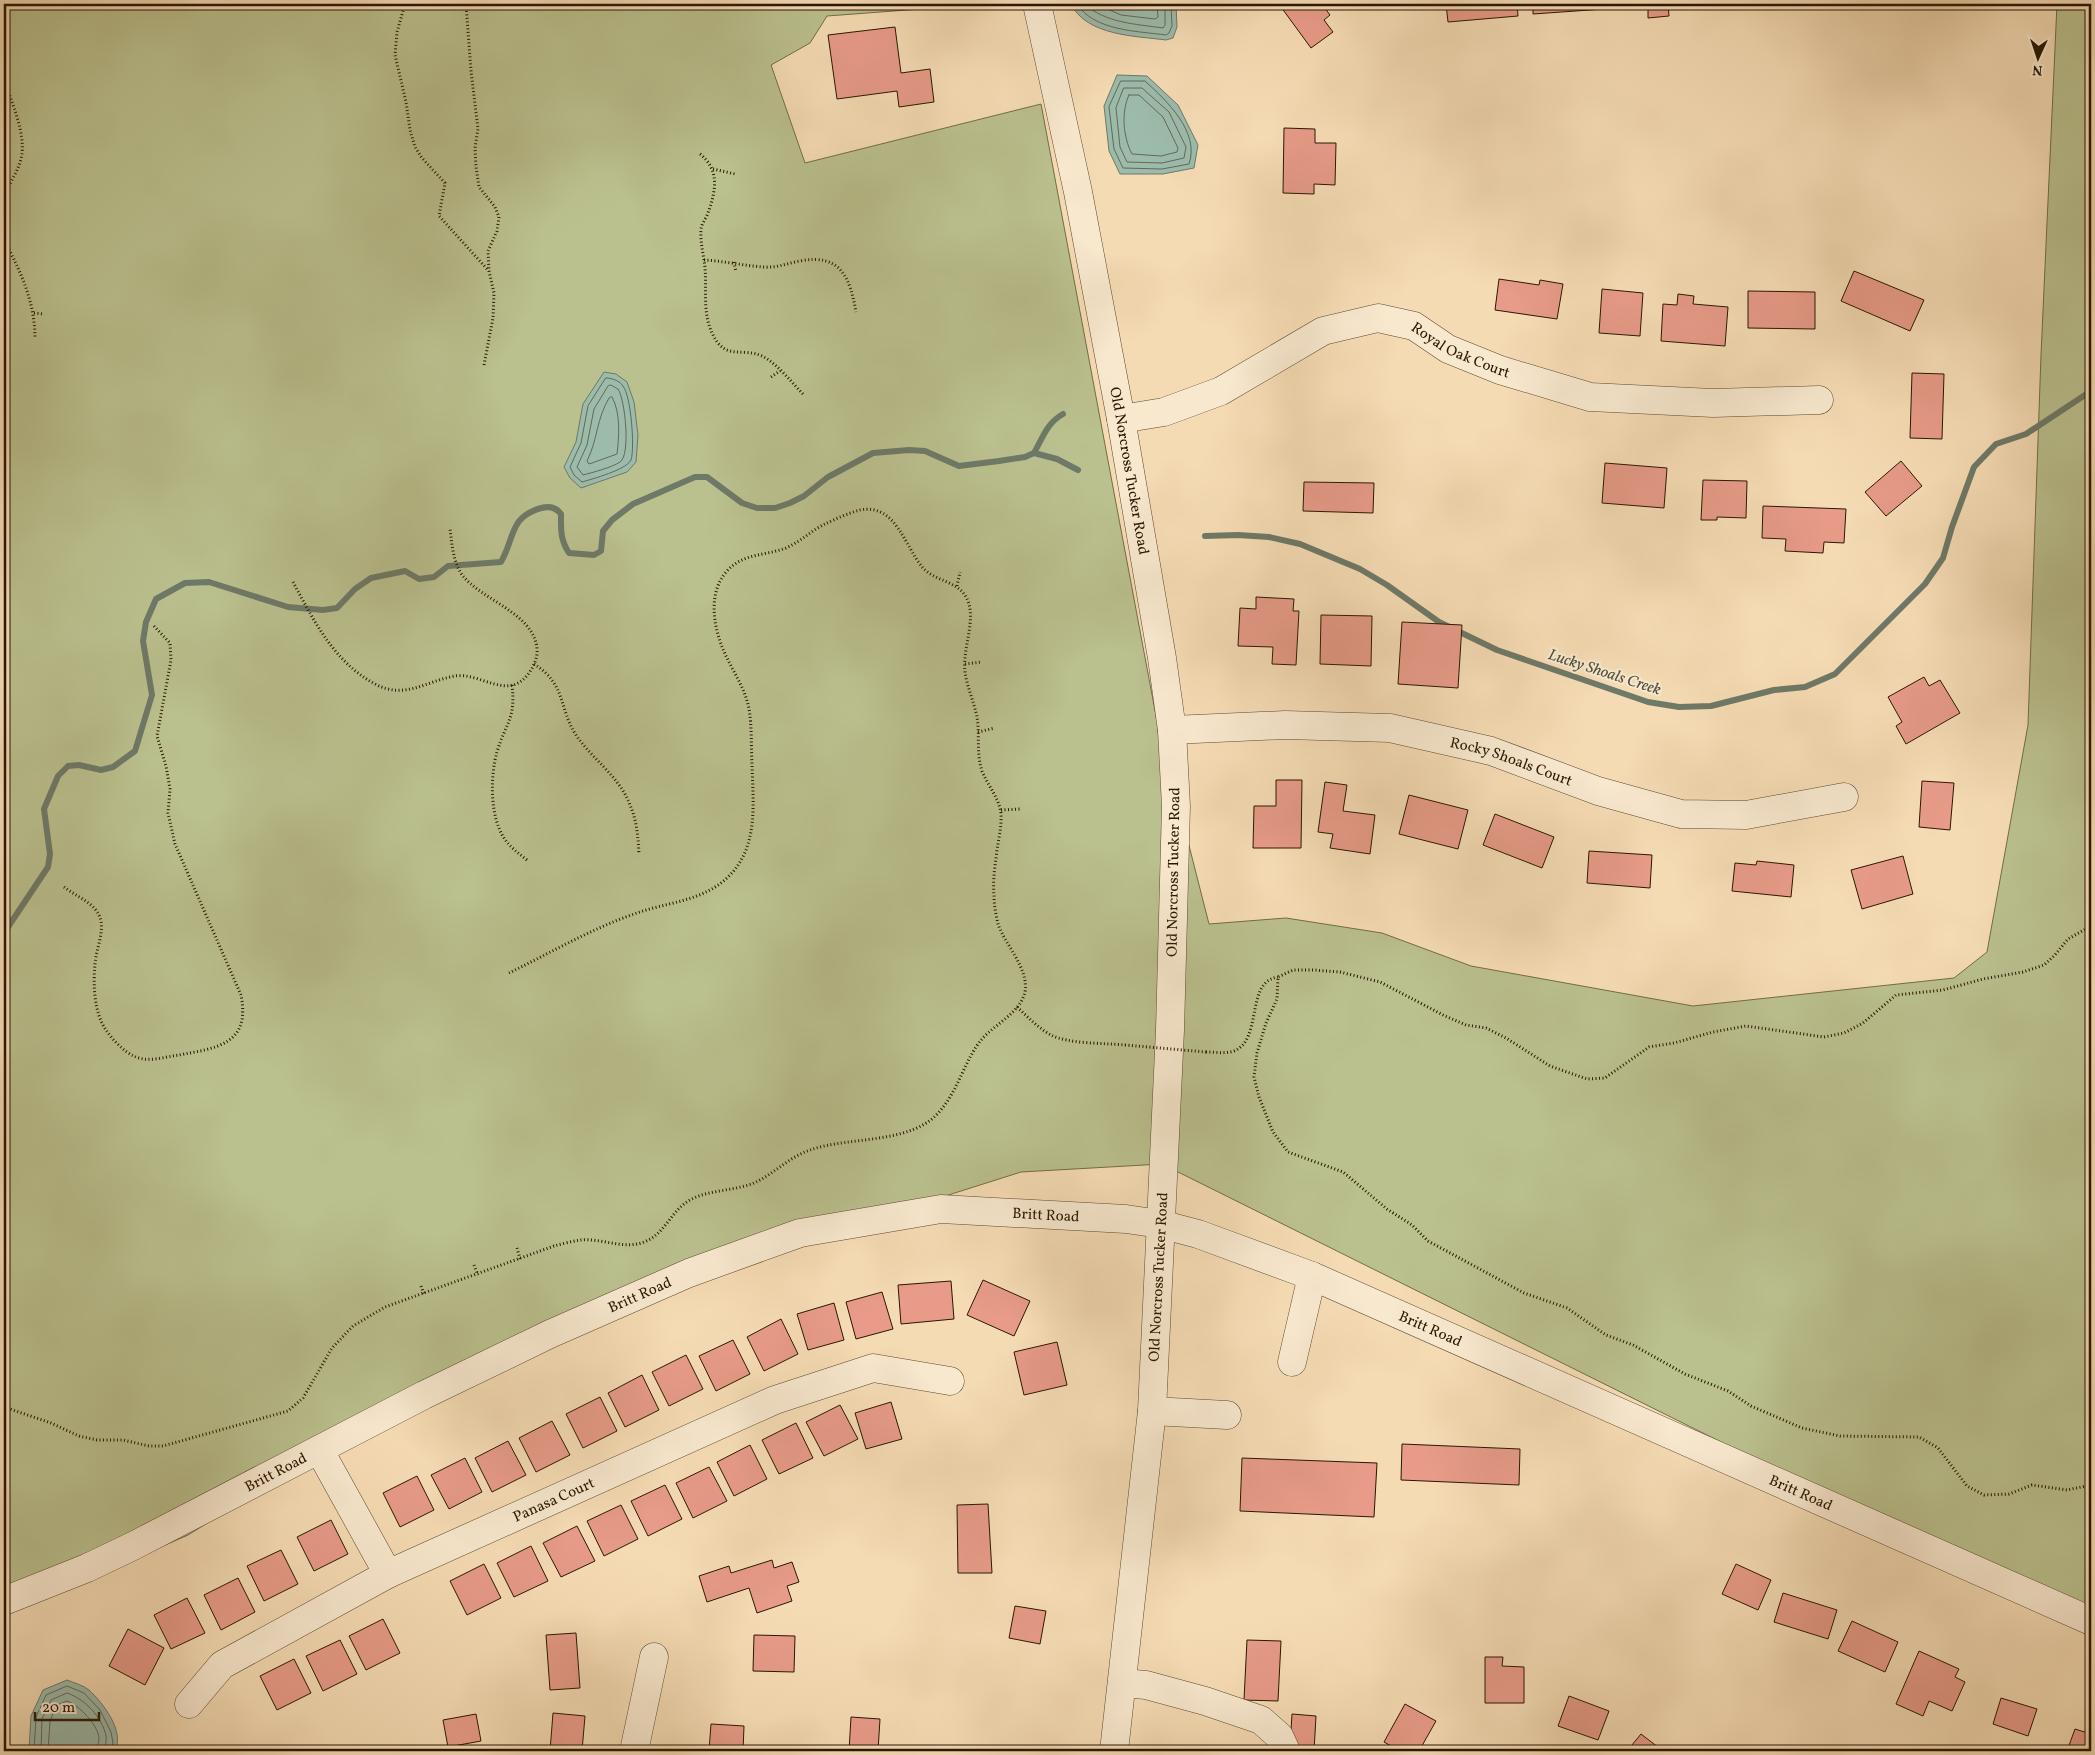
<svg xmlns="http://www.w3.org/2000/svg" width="2095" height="1755" viewBox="0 0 2095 1755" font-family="Vollkorn,serif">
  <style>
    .green { fill: #bac08e; stroke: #726c48 }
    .water { fill: #9cbbab; stroke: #6e7967 }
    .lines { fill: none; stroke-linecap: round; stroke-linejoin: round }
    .shore { stroke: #636956; stroke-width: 1 }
    .stream { stroke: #6e7967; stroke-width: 6 }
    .building { fill: #e79b88; stroke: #2a1702 }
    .minor-casing { stroke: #5d482e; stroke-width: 29 }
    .path { stroke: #2a1702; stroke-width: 3; stroke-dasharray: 1 2.5; stroke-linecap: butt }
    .minor { stroke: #f8e8ce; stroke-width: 28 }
    .path-bridge { stroke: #2a1702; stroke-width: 3; stroke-dasharray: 1 2.5; stroke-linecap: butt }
    .labels { text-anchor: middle; stroke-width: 4; stroke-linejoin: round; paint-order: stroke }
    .street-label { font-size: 15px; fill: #2a1702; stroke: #f8e8ce }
    .water-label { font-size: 16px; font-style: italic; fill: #52503d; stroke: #f8e8ce }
  </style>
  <rect width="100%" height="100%" fill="#f5dbb4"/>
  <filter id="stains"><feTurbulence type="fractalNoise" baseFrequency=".004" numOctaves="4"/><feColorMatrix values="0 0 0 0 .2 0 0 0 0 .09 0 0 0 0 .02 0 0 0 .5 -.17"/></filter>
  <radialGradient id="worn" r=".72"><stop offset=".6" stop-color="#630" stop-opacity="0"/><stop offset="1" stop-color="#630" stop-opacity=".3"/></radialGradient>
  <!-- green -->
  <path class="green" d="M4,4H988L827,16L810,43L771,65L805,163L1041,104L1156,716L1209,924L1286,918L1382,933L1471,966L1693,1006L1954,978L1987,952L2028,725L2041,355L2057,4H2091V1626L1162,1164L1021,1172L835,1231L478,1354L188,1535L4,1616Z"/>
  <!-- water -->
  <g class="water">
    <path d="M1071,4H1176L1177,27L1173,38L1166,40C1136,36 1087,36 1071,4Z"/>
    <path d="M1117,75L1147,76L1178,105L1198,145L1194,168L1163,174H1120L1109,151L1104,106Z"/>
    <path d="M604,372L616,374L627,382L634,402L638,435L636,462L627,472L581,488L570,478L564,467L576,442L583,404Z"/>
    <path d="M67,1680C74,1683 83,1685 89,1690C103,1703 125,1731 115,1751H29L31,1716L43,1690Z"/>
  </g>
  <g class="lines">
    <!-- shore -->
    <g class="shore">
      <path d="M1077,4C1094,31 1137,31 1166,35L1169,33L1172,26L1171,4"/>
      <path d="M1084,4C1106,23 1135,24 1163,28L1165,25V4"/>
      <path d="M1096,4L1121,15L1155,19L1158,17L1157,4"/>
      <path d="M1121,81H1145C1167,101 1200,132 1189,164L1162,169L1123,168L1114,149L1109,107Z"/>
      <path d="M1124,88H1142L1169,112L1186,147L1184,158L1162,163L1127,162L1120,147L1116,108Z"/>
      <path d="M1129,95H1139L1163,117L1178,148L1177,152L1161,156L1132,154C1123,137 1121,112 1129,95Z"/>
      <path d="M606,378C612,378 620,381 623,386C631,396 635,448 631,460C626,470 592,479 582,482L574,475L570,467L581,443L588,406Z"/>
      <path d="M611,385C612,385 617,389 618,389C625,399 631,455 620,462C613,467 591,473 583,475L577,467L587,445L594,409L608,386Z"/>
      <path d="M612,397C621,413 619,437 617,454L589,464L587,461C598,439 596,420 609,398Z"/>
      <path d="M34,1751L36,1717L46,1695L67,1686L84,1693L100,1710L111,1732L113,1743L111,1751"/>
      <path d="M41,1751L42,1719L51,1700L67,1693C85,1699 102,1717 106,1736C107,1741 105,1746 104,1751"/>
      <path d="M48,1751L50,1721L57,1705L67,1701C79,1705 99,1726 99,1739C99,1743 97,1747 97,1751"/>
    </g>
    <!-- stream -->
    <g class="stream">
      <path d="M1034,453C1043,437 1047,423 1063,414"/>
      <path d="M1205,536L1238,535L1269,537L1300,544L1360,569L1387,585L1439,622L1497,650L1648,702L1679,707L1711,706L1774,690L1805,687L1835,674L1925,584L1943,558L1952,527L1974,467L1996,444L2026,434L2091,391"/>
      <path d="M4,933L48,867L50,854L44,809L58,776L68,766L79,765L101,770L113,767L135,751L152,695L143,641L146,622L156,599L185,583L209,582L288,607L323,610L337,608L355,589L371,578L405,571L419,579L434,577L448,566L501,562C515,538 509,517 541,508C549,506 556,507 561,514C561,530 560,539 569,553L594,555L601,551L603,531L612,520L633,504L695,477H707L742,503L757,508H775L790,503L804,496L828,477L873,453L909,450L925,451L959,466L999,461L1025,457L1034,453L1057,459L1078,470"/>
    </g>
  </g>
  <!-- building -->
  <g class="building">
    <path d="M1285,4H1322L1330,15L1324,20L1333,32L1311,48L1281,7Z"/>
    <path d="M1446,4H1517L1518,16L1448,22Z"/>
    <path d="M1533,4H1604V9L1533,14Z"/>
    <path d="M1620,4H1668L1669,16L1648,18V5L1620,7Z"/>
    <path d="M895,27L901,73L930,69L934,102L899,107L897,91L837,99L828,35Z"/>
    <path d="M1284,128L1315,129V143H1336L1335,185L1314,184V194L1283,193Z"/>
    <path d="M1854,271L1924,300L1910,331L1841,301Z"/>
    <path d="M1499,279L1539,285L1540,280L1563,284L1557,319L1495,310Z"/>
    <path d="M1602,289L1643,293L1640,336L1599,333Z"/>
    <path d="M1748,291L1815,292V329L1748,328Z"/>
    <path d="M1678,294L1694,296L1693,304L1728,307L1725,346L1661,341L1663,304L1677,305Z"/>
    <path d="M1912,373L1944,374L1942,439L1910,438Z"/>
    <path d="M1901,461L1922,486L1886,516L1865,492Z"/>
    <path d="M1605,463L1667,468L1664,508L1602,503Z"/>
    <path d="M1703,480L1747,481L1746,518L1717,517V520H1701Z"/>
    <path d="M1304,482L1374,483L1373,513L1303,511Z"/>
    <path d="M1763,506L1846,509L1844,543L1824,542L1823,553L1785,551L1786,539L1762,538Z"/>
    <path d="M1256,597L1294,599L1293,611H1299L1296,665L1272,664L1273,647L1238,646L1240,608L1256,609Z"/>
    <path d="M1321,615L1372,616L1371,666L1320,664Z"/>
    <path d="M1402,622L1462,625L1458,688L1398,684Z"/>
    <path d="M1924,677L1929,686L1940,680L1960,713L1906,744L1896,726L1902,722L1888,697Z"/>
    <path d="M1276,780H1302L1301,848H1253L1254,806H1276Z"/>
    <path d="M1922,781L1954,783L1950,830L1919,827Z"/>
    <path d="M1325,782L1347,785L1343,811L1375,815L1370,854L1330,848L1333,834L1318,832Z"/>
    <path d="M1409,795L1468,810L1458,849L1399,834Z"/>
    <path d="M1495,814L1554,837L1542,868L1483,845Z"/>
    <path d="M1589,851L1652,855L1650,888L1587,883Z"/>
    <path d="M1903,856L1913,894L1862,909L1851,870Z"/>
    <path d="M1757,861L1794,865L1791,897L1732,891L1735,863L1756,865Z"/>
    <path d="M983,1280L1030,1301L1014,1336L967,1315Z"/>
    <path d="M951,1281L954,1319L901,1324L898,1285Z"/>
    <path d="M882,1292L893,1329L856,1339L846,1302Z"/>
    <path d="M834,1303L844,1340L808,1350L797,1314Z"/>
    <path d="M781,1319L798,1354L764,1371L747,1337Z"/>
    <path d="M733,1340L750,1374L716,1391L699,1356Z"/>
    <path d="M1057,1342L1067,1385L1024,1395L1014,1352Z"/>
    <path d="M686,1355L703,1389L669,1406L652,1372Z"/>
    <path d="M642,1375L659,1410L625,1427L608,1393Z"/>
    <path d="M600,1397L617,1431L583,1448L566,1414Z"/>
    <path d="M891,1402L902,1439L866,1449L855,1413Z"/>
    <path d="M840,1405L858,1439L824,1456L806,1422Z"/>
    <path d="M552,1421L570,1455L536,1472L519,1438Z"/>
    <path d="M796,1423L813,1458L779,1474L762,1440Z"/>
    <path d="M508,1441L526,1475L492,1492L475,1458Z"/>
    <path d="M1402,1444L1520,1449L1519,1485L1401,1480Z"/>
    <path d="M750,1445L767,1479L734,1496L717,1462Z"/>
    <path d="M465,1458L482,1492L449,1509L431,1475Z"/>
    <path d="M1242,1458L1377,1463L1374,1517L1240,1511Z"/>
    <path d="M709,1467L727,1501L693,1518L676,1483Z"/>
    <path d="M417,1476L434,1510L400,1527L383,1493Z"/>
    <path d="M665,1485L682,1519L648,1536L631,1501Z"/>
    <path d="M988,1504L992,1573H958L957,1505Z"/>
    <path d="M621,1505L638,1539L604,1556L587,1521Z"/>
    <path d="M331,1520L348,1554L314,1571L297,1537Z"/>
    <path d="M577,1526L595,1561L561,1577L543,1543Z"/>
    <path d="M531,1546L548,1581L514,1597L497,1563Z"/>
    <path d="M281,1550L298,1584L264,1601L247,1566Z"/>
    <path d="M772,1560L774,1568L792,1562L799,1582L787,1586L792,1601L757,1613L749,1588L707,1602L699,1576L729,1566L731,1573Z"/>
    <path d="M484,1564L501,1598L467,1615L450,1581Z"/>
    <path d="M1736,1564L1771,1580L1758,1610L1722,1594Z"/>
    <path d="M238,1578L255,1612L221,1630L204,1595Z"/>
    <path d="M1783,1593L1837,1610L1828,1639L1774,1622Z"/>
    <path d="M187,1598L205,1633L171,1649L154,1615Z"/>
    <path d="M1015,1606L1046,1611L1040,1644L1009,1638Z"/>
    <path d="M383,1619L400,1653L366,1670L349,1636Z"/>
    <path d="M1852,1621L1898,1642L1885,1672L1838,1651Z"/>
    <path d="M128,1629L164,1648L145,1685L109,1666Z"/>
    <path d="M576,1633L580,1688L550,1690L546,1635Z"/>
    <path d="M754,1635L795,1636L794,1672L753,1671Z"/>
    <path d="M340,1640L357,1674L323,1691L306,1656Z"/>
    <path d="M1247,1640L1281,1641L1278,1701L1244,1700Z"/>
    <path d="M1919,1651L1959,1669L1955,1677L1965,1682L1952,1711L1929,1701L1923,1716L1896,1704Z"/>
    <path d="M1485,1657H1503L1502,1666L1524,1667V1703H1485Z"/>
    <path d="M294,1659L311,1693L277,1710L260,1676Z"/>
    <path d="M1569,1696L1609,1711L1598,1740L1558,1726Z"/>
    <path d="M2001,1698L2037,1709L2028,1736L1993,1724Z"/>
    <path d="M1405,1704L1436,1721L1419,1751H1400L1384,1742Z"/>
    <path d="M553,1713L585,1716L582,1751H550Z"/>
    <path d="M476,1714L481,1741L448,1747L443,1720Z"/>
    <path d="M1292,1714L1316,1716L1314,1751H1295L1290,1747Z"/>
    <path d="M851,1717L880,1719L878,1751H849Z"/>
    <path d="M711,1724L744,1726L743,1751H709Z"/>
    <path d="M2075,1729L2091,1734V1751H2067Z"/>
    <path d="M1641,1734L1663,1751H1627Z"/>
    <path d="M1238,1748L1265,1751H1238Z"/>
  </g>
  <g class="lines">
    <defs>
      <g id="minor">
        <path id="s1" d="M1037,4L1078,192L1121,419L1162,658L1172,730L1176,806L1170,1030L1152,1411L1114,1751"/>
        <path id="s2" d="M1121,419L1164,412L1221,391L1323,331L1378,318L1414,326L1448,349L1500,370L1590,397L1713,403L1819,400"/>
        <path id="s3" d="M1172,730L1285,725L1390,728L1491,751L1598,791L1681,814L1746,815L1844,797"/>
        <path d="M1292,1362L1312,1276"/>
        <path d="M1152,1411L1227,1415"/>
        <path d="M320,1451L388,1574"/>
        <path id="s4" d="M4,1601L87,1568L133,1546L424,1395L550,1334L689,1273L800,1233L941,1209L1126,1219L1160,1224L1198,1234L1312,1276L2091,1621"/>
        <path d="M1122,1683L1146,1685L1205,1701L1261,1720L1279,1736L1286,1751"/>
        <path id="s5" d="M189,1704L222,1665L388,1574L775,1400L873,1368L950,1381"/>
        <path d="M634,1751L654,1657"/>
      </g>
    </defs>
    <!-- minor casing -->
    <use href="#minor" class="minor-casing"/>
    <!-- path -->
    <g class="path">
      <path d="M405,4L397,32L395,55L406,102L410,130L415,147L422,158L445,183L439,216L488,270"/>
      <path d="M466,4L471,71L478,129L475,148L476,167L479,187L495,207L499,217L497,231L488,251L489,271L494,293L493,318L484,365"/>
      <path d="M4,79C11,102 27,134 21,159C18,171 10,183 4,194"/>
      <path d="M4,102L10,100"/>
      <path d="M700,154C720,170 716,191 708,213C706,219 701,224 701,230C700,243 704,256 705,268C707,291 702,313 713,335C726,361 742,347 762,356C778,364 791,382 804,395"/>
      <path d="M713,169L735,174"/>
      <path d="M4,216H6"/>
      <path d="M4,240C21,272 35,302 35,339"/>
      <path d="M704,260C724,261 745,266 765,267C777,268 788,263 800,261C841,253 850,278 856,312"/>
      <path d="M734,262L736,272"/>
      <path d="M34,313L43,314"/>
      <path d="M771,377L780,371"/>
      <path d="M293,582C314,621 334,662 375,684C405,700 426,681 455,676C481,672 508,702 529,673C534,666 538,657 537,648C533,613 482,600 463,576C453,563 452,544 450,529"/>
      <path d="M957,586L960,572"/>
      <path d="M534,664C567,685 558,707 576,735C592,759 620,777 630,805C637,821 638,837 639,854"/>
      <path d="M965,664L982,662"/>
      <path d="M512,685C516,719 506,722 497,752C490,776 490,817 504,838C510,847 518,853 527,860"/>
      <path d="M978,732L995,728"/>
      <path d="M1001,810L1020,809"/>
      <path d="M64,887C73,894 87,900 95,909C109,925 96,946 95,964C93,984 94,1013 106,1030C112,1039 124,1052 134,1056C147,1063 164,1057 179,1055C216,1048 251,1045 241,995L175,844L168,813L170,789L166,766L157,736L171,660L170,643L153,625"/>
      <path d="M2091,926L2068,939L2055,955L2044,965L2023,972L1983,979L1943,990L1896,995L1863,1023L1844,1033L1824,1037L1746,1026L1713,1032L1674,1043L1649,1047L1605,1078L1587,1079L1550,1066L1506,1038L1486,1028L1466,1025L1445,1016L1380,982L1340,972L1314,970H1293L1278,977L1277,999L1266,1023L1257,1053L1254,1077L1259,1097L1273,1132L1288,1152L1343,1172L1387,1209L1412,1225L1428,1241L1524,1293L1567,1308L1606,1335L1633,1345L1685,1374L1728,1391L1751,1406L1802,1428L1840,1436L1919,1437L1938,1448L1967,1486L1984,1495L2009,1494L2032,1485L2067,1490L2091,1485"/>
      <path d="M1017,1007C1028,1017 1038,1028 1051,1035C1068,1044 1104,1043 1125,1045"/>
      <path d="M1206,1052C1215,1052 1225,1054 1234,1051C1263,1040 1245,981 1278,977"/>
      <path d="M517,1248L520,1259"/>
      <path d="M474,1265L478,1275"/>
      <path d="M421,1286L424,1294"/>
      <path d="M4,1407L51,1423L79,1436L97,1440H123L149,1446H163L288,1411L303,1398L332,1348L353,1326L385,1307L554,1246C562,1244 572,1241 581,1240C602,1238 624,1250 644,1242C663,1235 669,1216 684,1204C703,1189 732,1192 754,1183C774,1174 789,1157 810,1150C849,1136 912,1145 940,1111C959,1089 965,1059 982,1039C995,1024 1020,1013 1025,992C1029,968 1005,945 998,924C996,915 994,905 994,896C993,884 994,871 996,859C997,844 1002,829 1001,813C999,798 988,786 982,771C976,753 980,735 977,717C974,702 967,687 965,672C962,649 977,619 967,599C959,581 936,582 923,568C905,547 896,503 860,510C849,513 835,519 825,524C812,530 800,542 786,548C765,556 743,553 727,571C708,592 713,625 723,649C731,669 745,687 749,709C752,726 751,746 752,764C753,804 759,847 728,877C702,902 666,902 634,914C591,929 550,953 509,973"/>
    </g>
    <!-- minor -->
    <use href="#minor" class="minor"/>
    <!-- path-bridge -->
    <path class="path-bridge" d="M1125,1045L1206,1052"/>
  </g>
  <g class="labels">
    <!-- street labels -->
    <g class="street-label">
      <text dy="5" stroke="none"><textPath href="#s2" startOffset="369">Royal Oak Court</textPath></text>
      <text dy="5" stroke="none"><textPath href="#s1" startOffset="476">Old Norcross Tucker Road</textPath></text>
      <text dy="5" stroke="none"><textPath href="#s3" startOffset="344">Rocky Shoals Court</textPath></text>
      <text transform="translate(1173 872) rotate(-89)" y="5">Old Norcross Tucker Road</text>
      <text dy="5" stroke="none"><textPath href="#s4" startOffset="1126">Britt Road</textPath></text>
      <text transform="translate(1158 1277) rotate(-87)" y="5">Old Norcross Tucker Road</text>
      <text dy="5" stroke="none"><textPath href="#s4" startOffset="706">Britt Road</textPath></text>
      <text dy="5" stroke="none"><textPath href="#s4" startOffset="1531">Britt Road</textPath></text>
      <text dy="5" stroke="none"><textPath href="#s4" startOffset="301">Britt Road</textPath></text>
      <text dy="5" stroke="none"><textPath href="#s4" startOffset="1936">Britt Road</textPath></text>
      <text dy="5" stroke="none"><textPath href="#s5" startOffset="422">Panasa Court</textPath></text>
    </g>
    <!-- water labels -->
    <g class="water-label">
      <text transform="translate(1605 671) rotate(18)" y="6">Lucky Shoals Creek</text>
    </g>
  </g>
  <!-- margin -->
  <rect width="2095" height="1755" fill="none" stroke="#f5dbb4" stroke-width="20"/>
  <rect x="5" y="5" width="2085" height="1745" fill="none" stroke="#2a1702" stroke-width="2.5"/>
  <rect x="10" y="10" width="2075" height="1735" fill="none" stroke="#2a1702"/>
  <!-- north arrow -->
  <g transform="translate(2038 58) rotate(183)" stroke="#f8e8ce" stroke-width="4" paint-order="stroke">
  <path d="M0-4L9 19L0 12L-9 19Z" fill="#2a1702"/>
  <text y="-8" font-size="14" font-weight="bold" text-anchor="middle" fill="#2a1702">N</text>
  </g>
  <!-- scale -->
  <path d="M35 1712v8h64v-8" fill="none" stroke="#2a1702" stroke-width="2.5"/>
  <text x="42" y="1712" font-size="15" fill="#2a1702" stroke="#f8e8ce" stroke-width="4" paint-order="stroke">20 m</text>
  <rect width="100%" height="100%" filter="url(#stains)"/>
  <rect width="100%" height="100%" fill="url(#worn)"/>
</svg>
